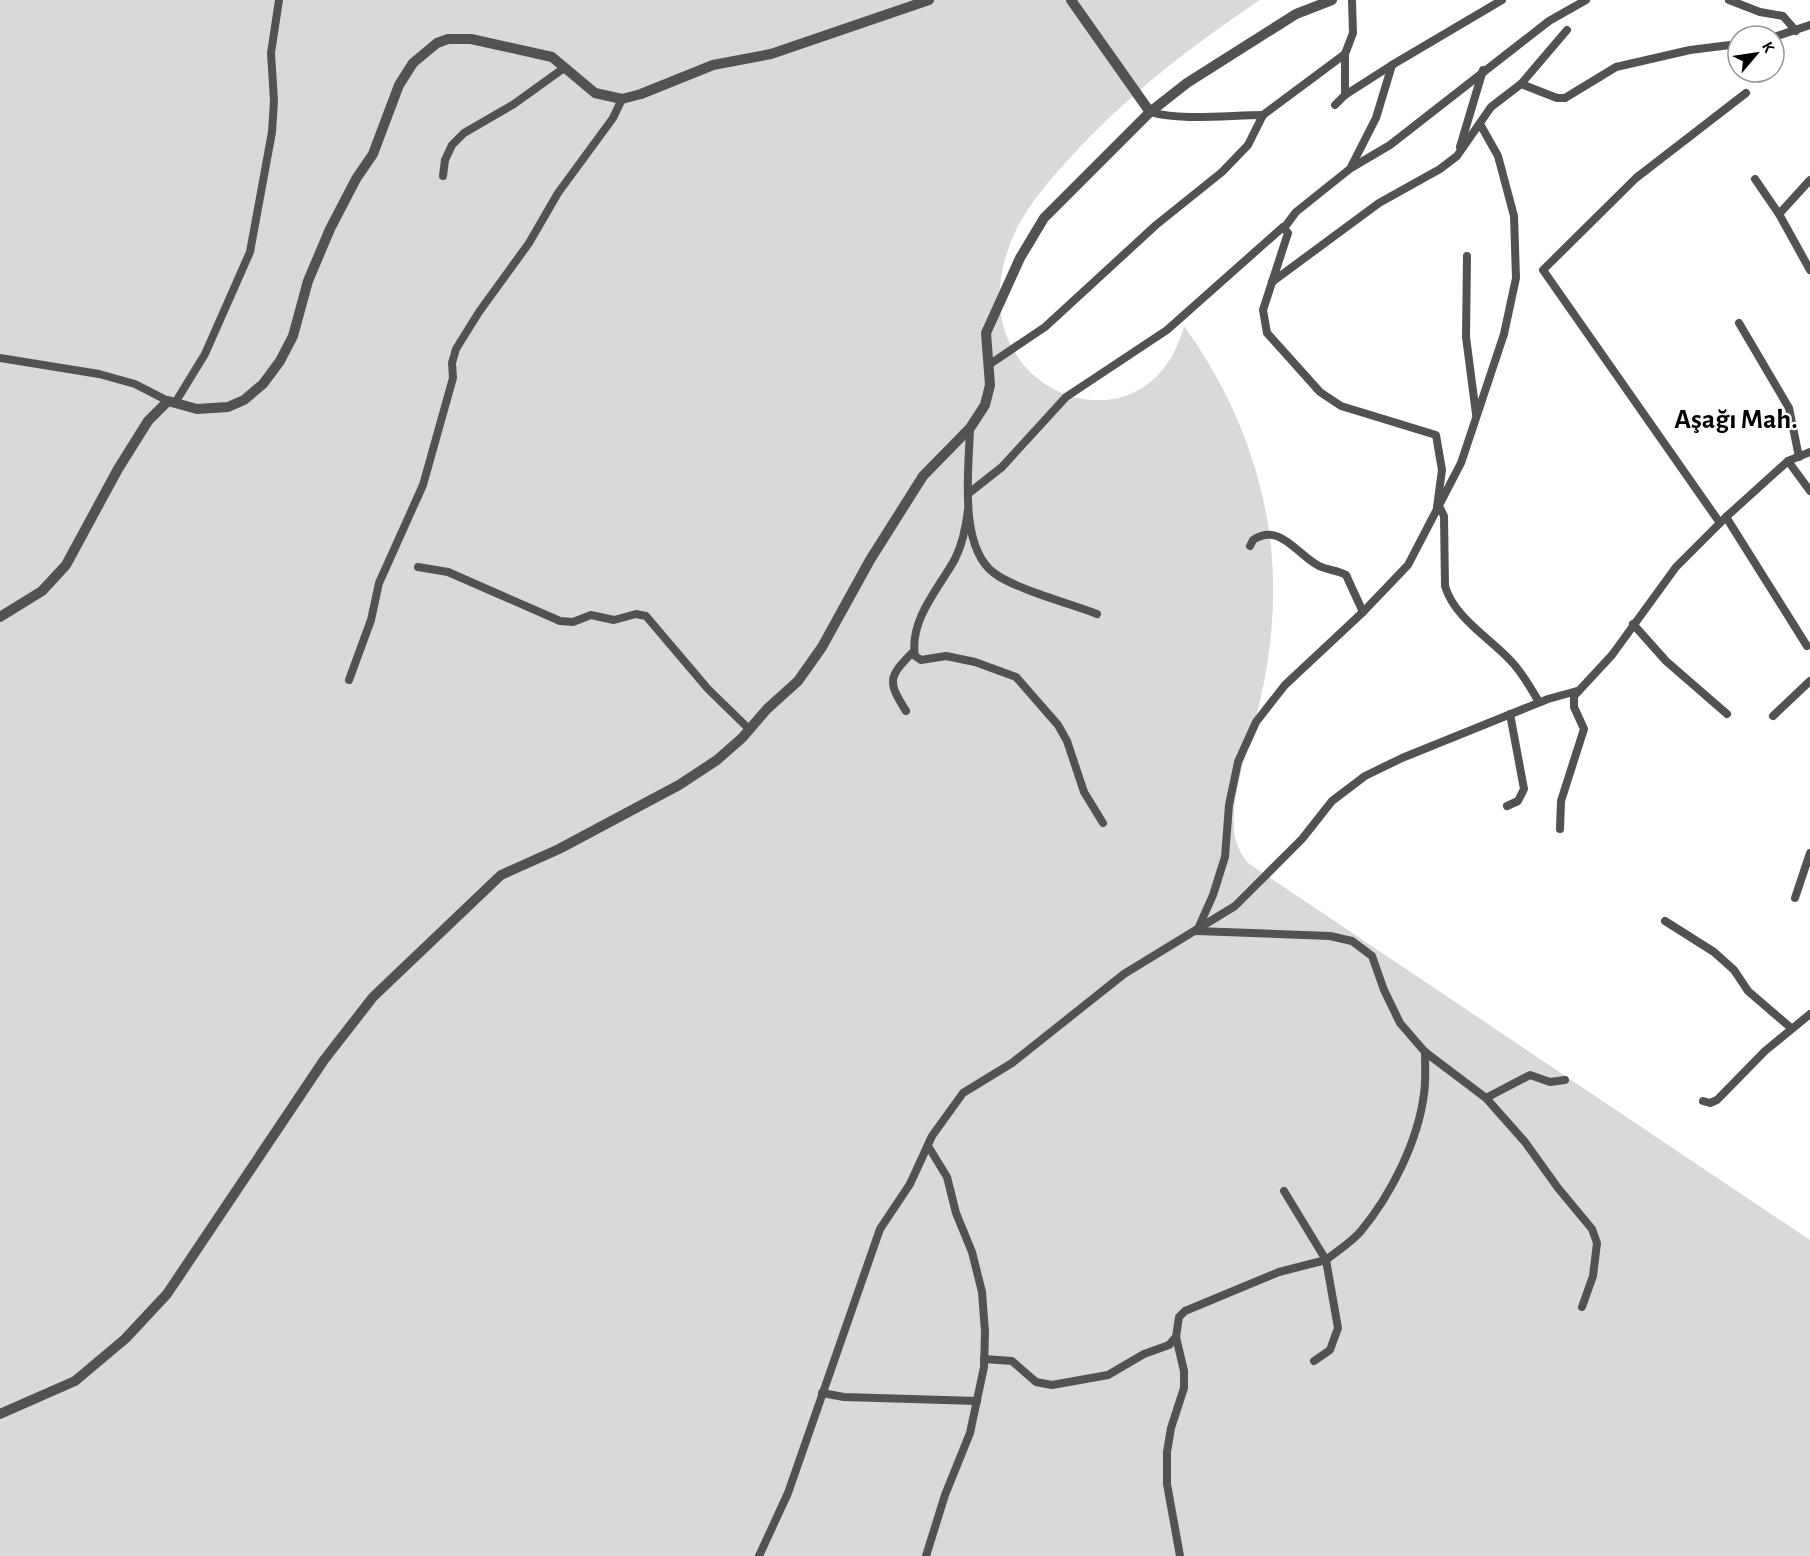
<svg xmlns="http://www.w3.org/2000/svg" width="1810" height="1556" viewBox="0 0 1810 1556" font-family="'Alegreya Sans',sans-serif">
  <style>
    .green { fill: #d9d9d9 }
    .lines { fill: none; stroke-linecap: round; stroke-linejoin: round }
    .minor { stroke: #525252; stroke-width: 8 }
    .tertiary { stroke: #525252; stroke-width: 10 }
    .labels { text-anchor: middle; stroke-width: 4.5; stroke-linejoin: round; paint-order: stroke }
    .district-label { font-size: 28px; font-weight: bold; fill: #000; stroke: #fff }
  </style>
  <rect width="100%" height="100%" fill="#fff"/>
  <!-- green -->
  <path class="green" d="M0,0H1260C1190,47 1126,96 1069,159C1050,180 1030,202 1017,228C939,389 1147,469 1184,326C1242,406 1276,502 1273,602C1272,634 1268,666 1261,697C1252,735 1231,791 1234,830C1235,843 1240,853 1248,863L1810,1240V1556H0Z"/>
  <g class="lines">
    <!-- minor -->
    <g class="minor">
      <path d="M1729,0L1760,12L1783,16L1796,31"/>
      <path d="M1774,37L1810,25"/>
      <path d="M1521,84L1557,98H1565L1616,67L1690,50L1738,44"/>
      <path d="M1345,95V54"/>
      <path d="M1335,105L1345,95L1392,65L1502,0"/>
      <path d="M1150,112C1180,121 1230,115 1263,115"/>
      <path d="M1460,147L1483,70"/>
      <path d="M1351,167L1376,118L1392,65"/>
      <path d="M443,176L445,160L452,145L464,133L514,104L564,68"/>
      <path d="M1755,179L1779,214L1810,270"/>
      <path d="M1779,214L1810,180"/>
      <path d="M1284,228L1296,212L1351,168L1390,145L1549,21L1586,0"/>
      <path d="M1467,256L1466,337L1476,414"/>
      <path d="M1272,282L1379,203L1440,169L1457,156L1491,107L1521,84L1567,30"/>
      <path d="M1739,323L1789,408L1799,457"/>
      <path d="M0,358L99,374L135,384L168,401"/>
      <path d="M990,364L1045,327L1156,225L1222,172L1248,145L1263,115L1345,54L1353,33L1352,0"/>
      <path d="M175,403L205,354L250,252L272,132L274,101L271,53L279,0"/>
      <path d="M970,428C969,468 958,546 994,573C1013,588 1071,604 1097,614"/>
      <path d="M1788,461L1810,491"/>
      <path d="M969,493L1002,467L1066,397L1167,330L1283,227L1288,233L1263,310L1267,333L1320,392L1341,406L1436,435L1442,470L1437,507"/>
      <path d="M1439,506L1444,516L1445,586C1454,617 1488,637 1510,660C1522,672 1530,687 1539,702"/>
      <path d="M968,510C966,527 963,543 955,559C939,588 909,620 915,656L921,660L946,656L975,662L1016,677L1058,725L1067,741L1084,792L1103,823"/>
      <path d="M1726,517L1807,646"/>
      <path d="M1720,523L1543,270L1636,178L1746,93"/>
      <path d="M1250,546L1253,540C1280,522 1297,555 1319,566C1327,570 1337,570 1346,575L1363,612"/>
      <path d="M418,567L448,572L560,621L573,622L591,615L614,620L636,614L646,616L708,689L750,730"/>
      <path d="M1633,624L1666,661L1727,714"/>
      <path d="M349,680L371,620L379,583L423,485L453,378L452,363L456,349L479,312L529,243L558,193L613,118L622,99"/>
      <path d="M906,711C887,681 888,677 914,651"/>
      <path d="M1773,716L1810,681"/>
      <path d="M1507,806L1518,801L1524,789L1510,714"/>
      <path d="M1560,829L1561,801L1584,729L1574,707V696L1612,655L1676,567L1726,517L1788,461L1810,452"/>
      <path d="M1795,898L1810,853"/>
      <path d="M1665,921L1714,952L1734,970L1748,991L1791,1028"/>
      <path d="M1197,931L1213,895L1225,857L1229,805L1238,762L1256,722L1285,685L1363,612L1408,565L1461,463L1504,334L1516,278L1514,216L1498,156L1480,124"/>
      <path d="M1197,931L1330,936L1352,941L1372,956L1384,990L1400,1023L1425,1052L1486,1098L1525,1142L1558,1188L1592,1229L1597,1243L1593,1276L1582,1307"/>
      <path d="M1486,1098L1530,1075L1550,1082L1565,1080"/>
      <path d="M1703,1101L1710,1103L1717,1100L1765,1051L1810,1014"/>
      <path d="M984,1359L1012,1361L1036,1382L1052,1385L1108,1375L1144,1354L1169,1345L1176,1337"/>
      <path d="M1314,1361L1330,1350L1338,1328L1326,1260C1337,1251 1352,1242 1361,1231C1391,1195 1418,1141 1424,1094C1426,1080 1425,1066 1425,1052"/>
      <path d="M822,1393L844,1397L977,1401"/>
      <path d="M759,1556L788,1493L880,1229L910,1184L932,1136L963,1093L1012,1063L1124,974L1235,906L1302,839L1332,801L1365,776L1402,758L1548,699L1577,691"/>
      <path d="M926,1556L945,1495L970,1433L984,1367L985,1332L982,1292L972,1252L956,1213L947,1177L928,1146"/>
      <path d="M1180,1556L1167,1484V1452L1171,1428L1184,1388V1371L1176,1337L1179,1317L1185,1311L1279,1272L1326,1260L1284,1191"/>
    </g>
    <!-- tertiary -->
    <g class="tertiary">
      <path d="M1071,0L1150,112"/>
      <path d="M0,617L42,591L66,565L118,469L148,421L168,401L197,409L228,407L244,400L263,384L280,361L293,336L308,281L330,229L356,179L373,154L399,85L413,63L437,43L448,39H471L552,57L595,93L622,99L641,94L713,65L771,54L929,0"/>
      <path d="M0,1414L75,1381L125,1339L167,1294L324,1060L373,997L501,875L559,849L679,785L717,760L742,738L767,709L798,681L822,647L870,560L923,476L970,428L985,405L990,385L986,333L1020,258L1044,218L1150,112L1187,83L1296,14L1332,0"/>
    </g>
  </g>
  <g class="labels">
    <!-- district labels -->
    <g class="district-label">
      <text x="1736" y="428">Aşağı Mah.</text>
    </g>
  </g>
  <!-- north arrow -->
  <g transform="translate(1756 54) rotate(61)"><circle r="28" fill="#ffffff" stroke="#999999" stroke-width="1.5"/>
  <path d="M0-4.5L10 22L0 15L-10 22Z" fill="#000000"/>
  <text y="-9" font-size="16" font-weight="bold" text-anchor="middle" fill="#000000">K</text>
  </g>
</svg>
